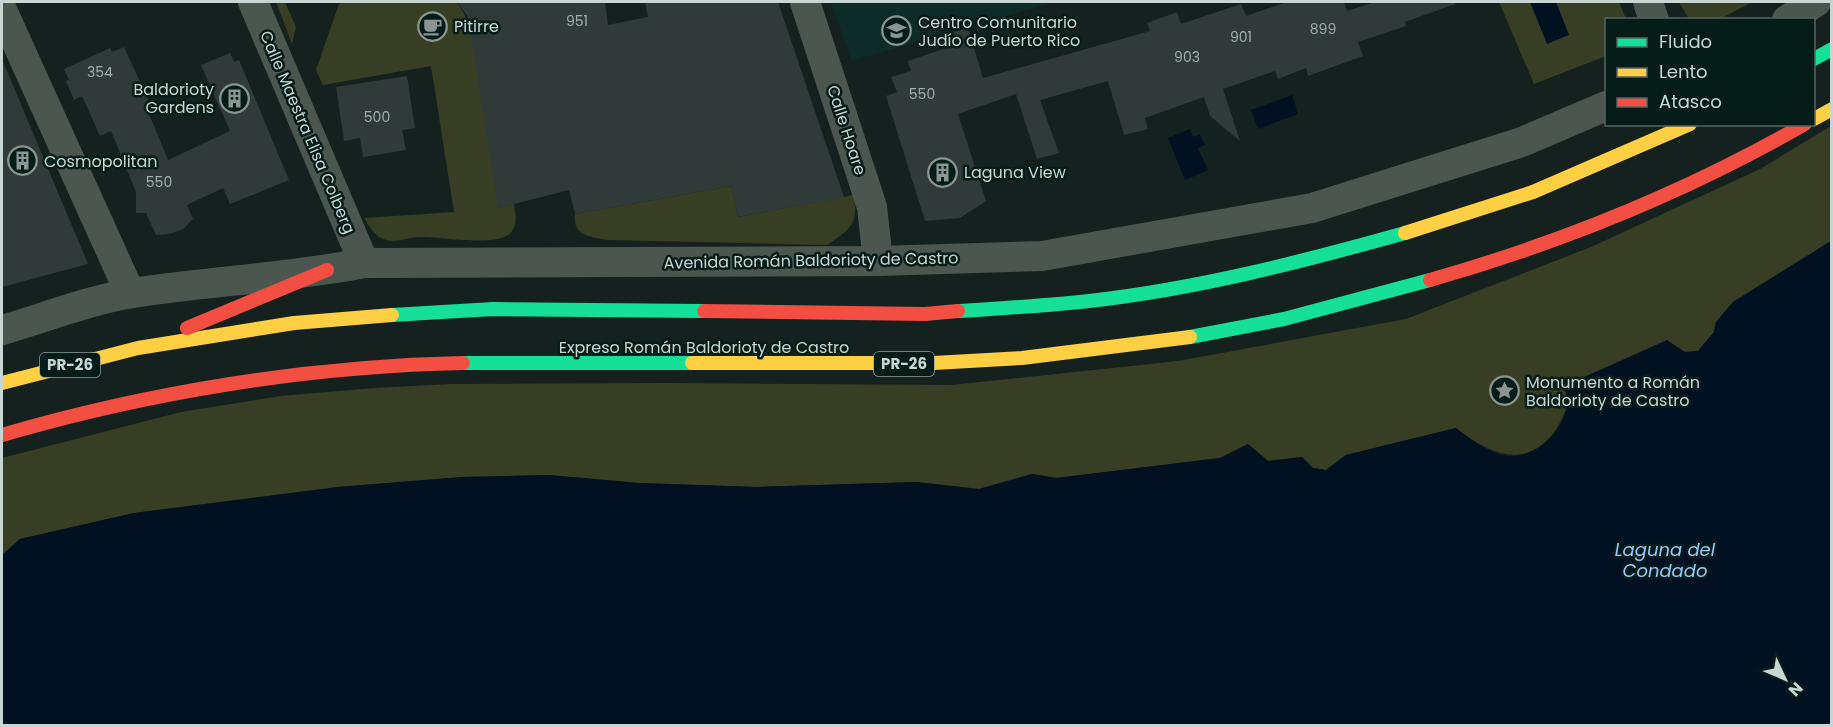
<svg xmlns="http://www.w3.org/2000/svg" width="1833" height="727" viewBox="0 0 1833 727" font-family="Poppins,sans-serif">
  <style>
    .built { fill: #0d2b27 }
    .green { fill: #383e24 }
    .water { fill: #021122 }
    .building { fill: #303a39 }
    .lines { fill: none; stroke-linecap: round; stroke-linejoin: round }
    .street { stroke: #4b574e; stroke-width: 30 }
    .fast { stroke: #16e098; stroke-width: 14 }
    .slow { stroke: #ffcf43; stroke-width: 14 }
    .jam { stroke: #f24e42; stroke-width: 14 }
    .labels { text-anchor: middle; stroke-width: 5; stroke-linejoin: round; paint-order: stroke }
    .number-label { font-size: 14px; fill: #a2aeac }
    .shield { fill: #061c19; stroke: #8e9e9a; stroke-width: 1.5 }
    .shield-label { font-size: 15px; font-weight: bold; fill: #c8d5d2 }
    .poi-label { font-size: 16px; fill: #c8d5d2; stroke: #061c19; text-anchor: start }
    .street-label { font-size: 16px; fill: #c8d5d2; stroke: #061c19 }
    .water-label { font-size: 18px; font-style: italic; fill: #92c9fa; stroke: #061c19 }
  </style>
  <rect width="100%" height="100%" fill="#15211e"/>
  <!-- built -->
  <path class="built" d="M831,2H1055L851,61Z"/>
  <!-- green -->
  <g class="green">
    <path d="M276,2H285L296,27L292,44Z"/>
    <path d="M343,2H457L488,55L498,208L514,204C515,213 518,222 512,231C502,248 442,237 423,237C412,236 397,243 386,240C375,237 370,228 364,218L454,212L431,66L323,85L316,70L339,4Z"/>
    <path d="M1499,2H1619L1626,19L1606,20V56L1534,84Z"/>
    <path d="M1679,2H1752L1720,19H1689Z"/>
    <path d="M1831,126V241L1733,302L1716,322L1714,332L1698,351L1685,352L1675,347L1568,404C1545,468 1504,466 1456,428L1346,455L1326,470L1313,468L1302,457L1268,461L1248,444L1220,458L1056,478L1032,474L979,489L916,482L757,487L639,483L549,475L462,477L338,487L134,513L20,539L2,555V458L181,412L281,396L374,388L452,384L666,383L951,385L1178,361L1406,319L1591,247L1760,169Z"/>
    <path d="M732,186L738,217L853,195C860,224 849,230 827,245L607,240C590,237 572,235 575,214Z"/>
  </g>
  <!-- water -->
  <g class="water">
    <path d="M1530,2H1556L1569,35L1547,44Z"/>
    <path d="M1292,95L1298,114L1258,129L1251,110Z"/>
    <path d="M1190,129L1193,137L1200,134L1205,145L1198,148L1208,170L1185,180L1168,138Z"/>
    <path d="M1831,241V725H2V555L20,539L134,513L338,487L462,477L549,475L639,483L757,487L916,482L979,489L1032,474L1056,478L1220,458L1248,444L1268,461L1302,457L1313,468L1326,470L1346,455L1456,428C1470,439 1495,458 1514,456C1539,454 1565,430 1567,404C1568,399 1565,391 1564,386L1667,340L1685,352L1698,351L1714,332L1716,322L1733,302Z"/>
  </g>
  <!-- building -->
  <g class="building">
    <path d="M457,2H605L608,25L648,17L645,2H778L844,197L738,217L732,186L575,214L569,190L498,208L468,17Z"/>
    <path d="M1287,2H1344L1347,11L1375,2H1455V4L1405,22L1406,26L1358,42L1363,56L1308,76L1306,68L1278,79L1275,71L1223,89L1240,141L1210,116L1204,97L1145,118L1148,129L1124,135L1108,81L1040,100L1059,153L1037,159L1016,94L958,114L986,201L960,218L925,221L886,96L897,92L891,77L911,71L908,61L946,48L942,35L968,28L983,78L1150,31L1147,23L1177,12L1181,24L1241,4L1246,16Z"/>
    <path d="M124,47L154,112L149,114L168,160L230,131L201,65L230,53L234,62L239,60L289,180L230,204L223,188L187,205L193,219L183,229L170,234L156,235L146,213H136V192L111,131L100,136L82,96L74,100L66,81L69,80L64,69L110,48L112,52Z"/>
    <path d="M2,59L88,264L2,287Z"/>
    <path d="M407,76L415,128L402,130L406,150L363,157L360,138L344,141L336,87Z"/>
  </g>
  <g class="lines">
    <!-- street -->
    <g class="street">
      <path d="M253,2L364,263"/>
      <path d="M805,2L872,207L878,261"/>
      <path d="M1648,2L1654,20"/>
      <path d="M2,10L130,293"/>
      <path d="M1787,20L1816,2"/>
      <path d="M2,330C44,318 89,300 133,293C210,281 288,278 364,263L878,261L1042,256L1312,208L1522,142L1606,106"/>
    </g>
    <!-- fast -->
    <g class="fast">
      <path d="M1814,59L1832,49"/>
      <path d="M958,311C1002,308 1046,306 1089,301C1197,289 1301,262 1405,233"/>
      <path d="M392,315L493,309L704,311"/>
      <path d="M1190,337L1284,319L1430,280"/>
      <path d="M463,363H692"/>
    </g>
    <!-- slow -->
    <g class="slow">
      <path d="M1814,119L1832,109"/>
      <path d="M1405,233L1533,192L1690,124"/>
      <path d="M692,363H934L1022,358L1190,337"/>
      <path d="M2,383L138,348L294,323L392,315"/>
    </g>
    <!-- jam -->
    <g class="jam">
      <path d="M1430,280C1560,243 1688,191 1805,124"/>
      <path d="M704,311L925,314L958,311"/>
      <path d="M187,328L327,270"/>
      <path d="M2,435C149,392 310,366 463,363"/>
    </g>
  </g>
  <!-- icons -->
  <defs>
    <symbol id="cafe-ring" viewBox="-11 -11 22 22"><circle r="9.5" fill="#061c19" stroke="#899693" stroke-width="1.5"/><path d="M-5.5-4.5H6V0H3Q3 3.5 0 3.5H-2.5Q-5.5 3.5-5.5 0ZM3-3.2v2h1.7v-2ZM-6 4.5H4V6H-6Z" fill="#899693"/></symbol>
    <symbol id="school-ring" viewBox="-11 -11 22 22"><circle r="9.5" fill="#061c19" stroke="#899693" stroke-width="1.5"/><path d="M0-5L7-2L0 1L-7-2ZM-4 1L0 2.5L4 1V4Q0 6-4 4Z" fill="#899693"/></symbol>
    <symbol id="building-ring" viewBox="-11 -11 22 22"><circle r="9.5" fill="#061c19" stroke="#899693" stroke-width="1.5"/><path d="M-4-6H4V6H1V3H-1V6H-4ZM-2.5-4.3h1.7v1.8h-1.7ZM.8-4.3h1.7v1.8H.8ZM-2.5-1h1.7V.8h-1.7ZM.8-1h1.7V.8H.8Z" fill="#899693"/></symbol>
    <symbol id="sight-ring" viewBox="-11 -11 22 22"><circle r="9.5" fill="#061c19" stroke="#899693" stroke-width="1.5"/><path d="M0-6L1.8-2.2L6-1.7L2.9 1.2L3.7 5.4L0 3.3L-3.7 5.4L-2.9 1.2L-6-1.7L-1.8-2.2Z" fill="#899693"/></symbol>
  </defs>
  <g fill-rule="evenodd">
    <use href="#cafe-ring" x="416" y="10" width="33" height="33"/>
    <use href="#school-ring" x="880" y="14" width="33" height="33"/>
    <use href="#building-ring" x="218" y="82" width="33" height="33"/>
    <use href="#building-ring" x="6" y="144" width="33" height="33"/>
    <use href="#building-ring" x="926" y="156" width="33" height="33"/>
    <use href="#sight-ring" x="1488" y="374" width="33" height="33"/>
  </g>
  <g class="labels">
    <!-- number labels -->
    <g class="number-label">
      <text x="577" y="26">951</text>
      <text x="1323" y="34">899</text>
      <text x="1241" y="42">901</text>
      <text x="1187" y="62">903</text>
      <text x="100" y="77">354</text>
      <text x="922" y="99">550</text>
      <text x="377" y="122">500</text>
      <text x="159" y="187">550</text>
    </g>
    <!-- shield labels -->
    <g class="shield">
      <rect x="874" y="352" width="60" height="24" rx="4.5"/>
      <rect x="40" y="353" width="60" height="24" rx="4.5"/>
    </g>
    <g class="shield-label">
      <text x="904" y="369">PR-26</text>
      <text x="70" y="370">PR-26</text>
    </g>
    <!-- poi labels -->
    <g class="poi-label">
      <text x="918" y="28">Centro Comunitario<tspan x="918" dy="18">Judío de Puerto Rico</tspan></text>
      <text x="454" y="32">Pitirre</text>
      <text x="214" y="95" text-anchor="end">Baldorioty<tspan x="214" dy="18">Gardens</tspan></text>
      <text x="44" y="167">Cosmopolitan</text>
      <text x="964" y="178">Laguna View</text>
      <text x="1526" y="388">Monumento a Román<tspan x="1526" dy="18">Baldorioty de Castro</tspan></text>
    </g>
    <!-- street labels -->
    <g class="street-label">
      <text transform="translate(847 130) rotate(72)" y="6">Calle Hoare</text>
      <text transform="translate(308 132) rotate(67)" y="6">Calle Maestra Elisa Colberg</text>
      <text transform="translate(811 260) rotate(-1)" y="6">Avenida Román Baldorioty de Castro</text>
      <text x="704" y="353">Expreso Román Baldorioty de Castro</text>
    </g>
    <!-- water labels -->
    <g class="water-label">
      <text x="1665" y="556">Laguna del<tspan x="1665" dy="21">Condado</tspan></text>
    </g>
  </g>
  <!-- border -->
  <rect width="1833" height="727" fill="none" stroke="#c8d5d2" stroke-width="6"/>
  <!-- legend -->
  <rect x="1605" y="18" width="210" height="108" fill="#061c19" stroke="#546663" stroke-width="1.5"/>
  <rect x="1617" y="38" width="30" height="9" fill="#16e098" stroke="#546663" stroke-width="1.5"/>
  <text x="1659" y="48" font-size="18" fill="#c8d5d2">Fluido</text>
  <rect x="1617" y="68" width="30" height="9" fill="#ffcf43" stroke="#546663" stroke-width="1.5"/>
  <text x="1659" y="78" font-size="18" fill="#c8d5d2">Lento</text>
  <rect x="1617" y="98" width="30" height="9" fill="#f24e42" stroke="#546663" stroke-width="1.5"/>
  <text x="1659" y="108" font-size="18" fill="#c8d5d2">Atasco</text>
  <!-- north arrow -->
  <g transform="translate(1785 679) rotate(134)" stroke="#061c19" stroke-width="4.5" paint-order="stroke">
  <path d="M0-4.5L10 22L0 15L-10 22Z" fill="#c8d5d2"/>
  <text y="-9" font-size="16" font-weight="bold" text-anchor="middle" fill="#c8d5d2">N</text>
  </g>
</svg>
